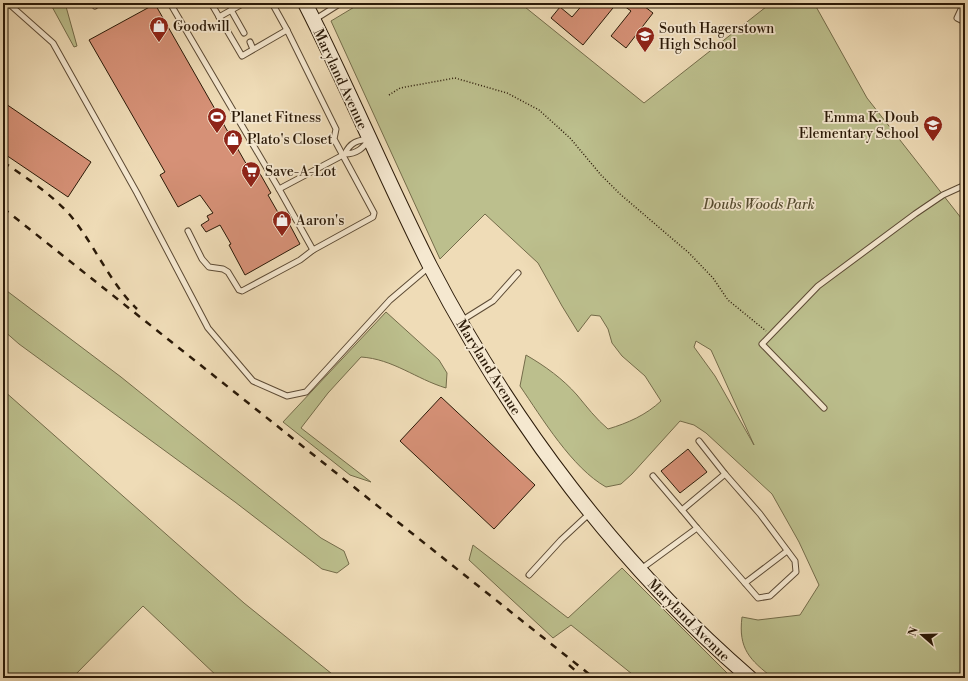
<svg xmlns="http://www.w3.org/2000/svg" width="968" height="681" viewBox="0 0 968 681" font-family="'Libre Bodoni',serif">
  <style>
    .green { fill: #bcbf8d; stroke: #746c4a; fill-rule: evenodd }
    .building { fill: #d69177; stroke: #2b1a08 }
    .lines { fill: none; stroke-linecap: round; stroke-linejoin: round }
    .lane-casing { stroke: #5c4a34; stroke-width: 7 }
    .secondary-casing { stroke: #2b1a08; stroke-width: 16 }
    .path { stroke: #2b1a08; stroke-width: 1.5; stroke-dasharray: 1 2; stroke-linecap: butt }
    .lane { stroke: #f5e8d0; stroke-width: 5 }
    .secondary { stroke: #f5e8d0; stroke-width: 14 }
    .rail { stroke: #2b1a08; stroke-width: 2.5; stroke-dasharray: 7 7; stroke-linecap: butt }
    .labels { text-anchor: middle; stroke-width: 3.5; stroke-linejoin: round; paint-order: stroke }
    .poi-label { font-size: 14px; fill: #2b1a08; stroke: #f5e8d0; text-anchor: start }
    .street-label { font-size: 14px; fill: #2b1a08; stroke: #f5e8d0 }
    .park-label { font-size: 14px; font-style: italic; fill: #564c30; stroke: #f5e8d0 }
  </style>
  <rect width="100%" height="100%" fill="#efdcb7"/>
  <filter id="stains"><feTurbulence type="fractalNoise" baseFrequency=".005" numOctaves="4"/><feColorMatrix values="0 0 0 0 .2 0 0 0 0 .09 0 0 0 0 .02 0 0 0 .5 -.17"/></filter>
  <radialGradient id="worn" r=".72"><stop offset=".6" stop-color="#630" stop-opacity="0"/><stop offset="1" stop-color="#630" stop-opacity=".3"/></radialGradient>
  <!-- green -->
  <g class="green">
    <path d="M50,3H65L77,46L74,47Z"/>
    <path d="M361,3H520L644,103L771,3H814L867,98L965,223V678H773C750,660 738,649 742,617L758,620L800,615L819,585L799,542L772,494L706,433L694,425L680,421L632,474L621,484L606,487C572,468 542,418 520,386L526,355C545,366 563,379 577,395C587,407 596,419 608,429C628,423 646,415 661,401L645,376L622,356L612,343L608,329L600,316L591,315L578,332L562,306L538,263L485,214L440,259L331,21ZM696,341L711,350L754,445L715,376L694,347Z"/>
    <path d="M3,288L121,377L321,538L344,551L349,564L337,573L322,569L235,502L19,344L3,330Z"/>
    <path d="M386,312L439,360L447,373L446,388C416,379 393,359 361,357L328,393L301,428L371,482L350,475L283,422Z"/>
    <path d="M3,390L244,603L337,678H219L143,606L72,678H3Z"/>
    <path d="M473,545L568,618L622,568L732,678H637L571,625L553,638L469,560Z"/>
  </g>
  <!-- building -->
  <g class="building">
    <path d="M584,3H617L583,45L551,18L560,7L572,17Z"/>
    <path d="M620,3H640L653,13L626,48L611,36L631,11Z"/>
    <path d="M155,4L248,167L254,163L271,193L268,195L280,216L284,214L300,244L245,275L229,245L231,244L220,225L206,232L201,225L209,220L207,216L213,213L200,195L178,207L160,175L165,172L89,40Z"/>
    <path d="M3,102L91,162L68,197L3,153Z"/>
    <path d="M441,397L535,485L494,529L400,441Z"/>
    <path d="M688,449L707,472L680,493L661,471Z"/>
  </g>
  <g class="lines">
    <defs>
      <g id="lane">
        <path d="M8,3L53,43L137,193L208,328L253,381L287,396L306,392L390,300L430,266"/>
        <path d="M93,3L95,6L98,3"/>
        <path d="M170,3L279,189L345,154C357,154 363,148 370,139C358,140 350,142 345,154"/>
        <path d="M211,3L242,56L287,30"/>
        <path d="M272,3L287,30L336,129L334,139L374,213L373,217L313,250L279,189"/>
        <path d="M964,3L957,18L965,22"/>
        <path d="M231,10L244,33"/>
        <path d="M219,17L244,3"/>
        <path d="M314,20L341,3"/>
        <path d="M250,42L253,49"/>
        <path d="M188,231L202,259L209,267L223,269L228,272L239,290L242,291L300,260L313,250"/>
        <path d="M461,321L493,301L518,273"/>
        <path d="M824,408L762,344L818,286L915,214L943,195L965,185"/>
        <path d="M653,476L682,510"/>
        <path d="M697,528L682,510L725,474"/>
        <path d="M641,569L697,528L758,598L770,596L796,572L795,561L760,514L725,474L699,441"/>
        <path d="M529,575L561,540L590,513"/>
        <path d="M745,583L787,551"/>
      </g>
      <path id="secondary" d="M305,3C349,89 386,179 430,266C510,420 618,564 750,678"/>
    </defs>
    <!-- lane casing -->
    <use href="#lane" class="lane-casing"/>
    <!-- secondary casing -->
    <use href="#secondary" class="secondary-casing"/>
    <!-- path -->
    <path class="path" d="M389,95L400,88L455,78L507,93L539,110L570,138L601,175L620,194L689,253L713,278L728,300L766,331"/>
    <!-- lane -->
    <use href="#lane" class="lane"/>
    <!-- secondary -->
    <use href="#secondary" class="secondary"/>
    <!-- rail -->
    <g class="rail">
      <path d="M3,162C27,178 51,194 70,215C95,245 109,282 137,309"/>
      <path d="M3,208L594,678"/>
      <path d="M569,665L584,678"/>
    </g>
  </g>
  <!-- icons -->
  <defs>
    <symbol id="shop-pin" viewBox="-11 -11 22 30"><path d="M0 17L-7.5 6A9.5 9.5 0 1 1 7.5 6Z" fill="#8f2418" stroke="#f5e8d0"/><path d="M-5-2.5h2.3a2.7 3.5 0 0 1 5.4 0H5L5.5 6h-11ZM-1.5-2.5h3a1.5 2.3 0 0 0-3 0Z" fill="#fff"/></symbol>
    <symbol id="school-pin" viewBox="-11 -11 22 30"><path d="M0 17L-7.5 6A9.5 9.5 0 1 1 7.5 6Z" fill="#8f2418" stroke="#f5e8d0"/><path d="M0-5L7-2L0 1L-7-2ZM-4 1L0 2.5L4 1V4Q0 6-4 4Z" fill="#fff"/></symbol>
    <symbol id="stadium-pin" viewBox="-11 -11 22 30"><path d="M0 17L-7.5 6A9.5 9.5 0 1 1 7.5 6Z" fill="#8f2418" stroke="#f5e8d0"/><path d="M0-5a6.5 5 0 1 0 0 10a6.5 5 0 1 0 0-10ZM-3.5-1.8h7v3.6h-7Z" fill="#fff"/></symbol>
    <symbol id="supermarket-pin" viewBox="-11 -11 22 30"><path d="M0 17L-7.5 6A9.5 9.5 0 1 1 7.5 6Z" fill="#8f2418" stroke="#f5e8d0"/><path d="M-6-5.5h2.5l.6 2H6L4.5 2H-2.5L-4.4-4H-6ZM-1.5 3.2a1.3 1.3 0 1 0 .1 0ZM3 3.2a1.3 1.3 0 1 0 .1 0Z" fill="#fff"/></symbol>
  </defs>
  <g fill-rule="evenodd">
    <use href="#shop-pin" x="148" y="15" width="22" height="30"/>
    <use href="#school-pin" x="634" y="25" width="22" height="30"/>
    <use href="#stadium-pin" x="206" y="106" width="22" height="30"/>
    <use href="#school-pin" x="922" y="114" width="22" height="30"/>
    <use href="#shop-pin" x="222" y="128" width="22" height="30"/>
    <use href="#supermarket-pin" x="240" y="160" width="22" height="30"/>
    <use href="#shop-pin" x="271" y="209" width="22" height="30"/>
  </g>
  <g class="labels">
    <!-- poi labels -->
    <g class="poi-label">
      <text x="173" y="31">Goodwill</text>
      <text x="659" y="33">South Hagerstown<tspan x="659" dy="16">High School</tspan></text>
      <text x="231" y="122">Planet Fitness</text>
      <text x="919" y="122" text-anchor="end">Emma K. Doub<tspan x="919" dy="16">Elementary School</tspan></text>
      <text x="247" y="144">Plato's Closet</text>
      <text x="265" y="176">Save-A-Lot</text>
      <text x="296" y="225">Aaron's</text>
    </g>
    <!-- street labels -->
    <g class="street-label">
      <text transform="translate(341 79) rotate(65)" y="5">Maryland Avenue</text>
      <text transform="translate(489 367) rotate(58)" y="5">Maryland Avenue</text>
      <text transform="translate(689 620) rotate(45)" y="5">Maryland Avenue</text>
    </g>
    <!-- park labels -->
    <g class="park-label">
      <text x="759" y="209">Doubs Woods Park</text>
    </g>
  </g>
  <!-- margin -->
  <rect width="968" height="681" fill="none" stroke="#efdcb7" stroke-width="16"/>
  <rect x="4" y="4" width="960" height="673" fill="none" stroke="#2b1a08" stroke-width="2"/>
  <rect x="8" y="8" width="952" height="665" fill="none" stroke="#2b1a08"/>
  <!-- north arrow -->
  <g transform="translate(922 635) rotate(290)" stroke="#f5e8d0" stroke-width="3" paint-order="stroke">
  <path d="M0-3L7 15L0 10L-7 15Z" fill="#2b1a08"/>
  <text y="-6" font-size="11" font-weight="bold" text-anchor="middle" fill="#2b1a08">N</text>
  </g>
  <rect width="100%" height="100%" filter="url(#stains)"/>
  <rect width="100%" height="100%" fill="url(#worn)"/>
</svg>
